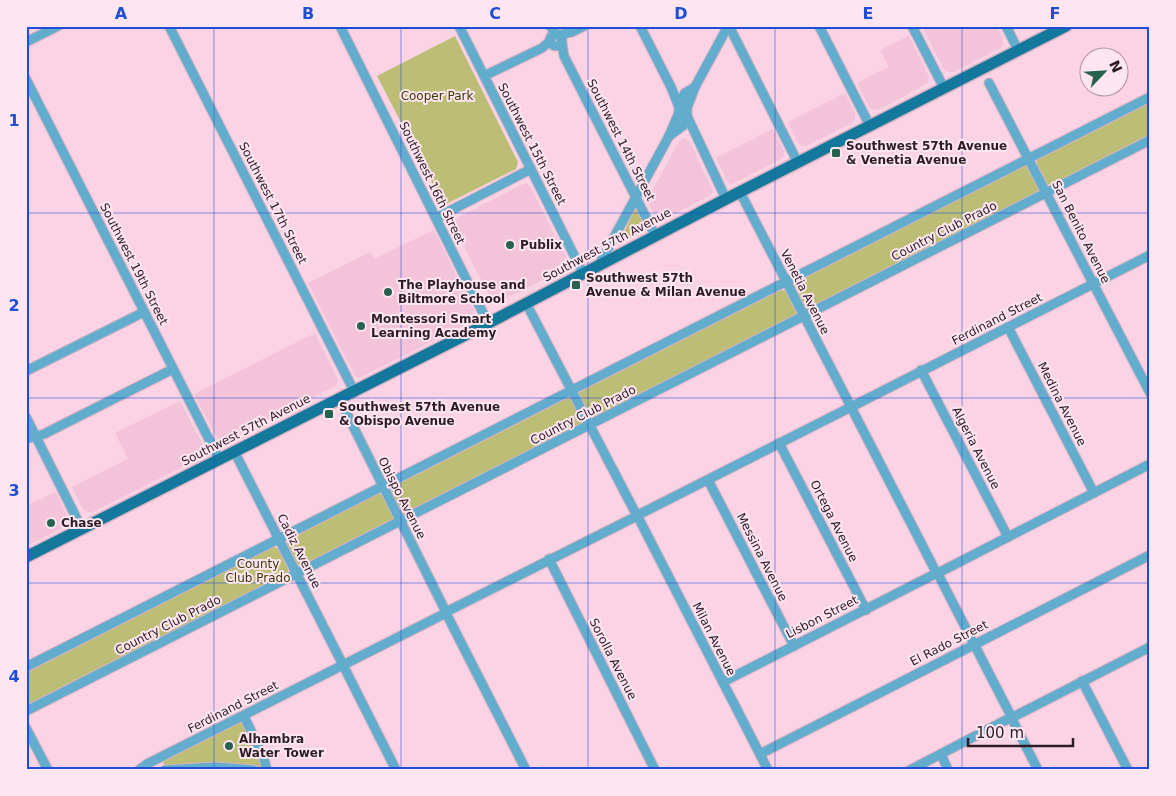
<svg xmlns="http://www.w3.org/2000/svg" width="1176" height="796" viewBox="0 0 1176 796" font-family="'DejaVu Sans',sans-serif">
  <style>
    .built { fill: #f3c3d9 }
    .green { fill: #bdbe76 }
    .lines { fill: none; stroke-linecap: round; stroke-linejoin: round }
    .minor-casing { stroke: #d6b2c2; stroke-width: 11 }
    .major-casing { stroke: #d6b2c2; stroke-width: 14 }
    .minor { stroke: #62adce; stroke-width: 9 }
    .major { stroke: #13789c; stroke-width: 11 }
    .grid { fill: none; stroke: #1d4ed8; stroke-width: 1; stroke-opacity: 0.55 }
    .poi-dot { fill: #25634f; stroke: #fee5f0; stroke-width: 2 }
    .labels { text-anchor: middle; stroke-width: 4; stroke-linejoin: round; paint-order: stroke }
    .park-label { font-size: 12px; fill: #3b3a09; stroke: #fee5f0 }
    .street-label { font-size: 12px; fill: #2c1d24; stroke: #fee5f0 }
    .poi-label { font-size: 12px; font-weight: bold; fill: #2c1d24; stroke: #fee5f0; text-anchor: start }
    .neatline { fill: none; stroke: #1d4ed8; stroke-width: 2 }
    .grid-label { font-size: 16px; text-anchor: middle; font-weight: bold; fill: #1d4ed8 }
  </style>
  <rect width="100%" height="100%" fill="#fbd3e5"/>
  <!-- built -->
  <g class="built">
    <path d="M922,26H997L1003,39V44L1001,48L953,72H948L944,70Z"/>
    <path d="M909,36L929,77L928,83L879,110L872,109L869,107L857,83L889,67L880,50Z"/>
    <path d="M845,93L855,114V120L852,123L806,146H802L798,143L788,122Z"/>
    <path d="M773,129L784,151V156L781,159L732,184L728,183L716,158Z"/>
    <path d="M684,138L690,142L713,191L711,195L663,220H659L656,217L649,205V196L680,140Z"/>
    <path d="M527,183L530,186L567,259L568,265L565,269L499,302L494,303L491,299L454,226V220L523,184Z"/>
    <path d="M434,230L474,311L473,317L470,322L383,366L359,378L355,376L308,283L370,252L374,259Z"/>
    <path d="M315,333L337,377L338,382L335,386L226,441H221L217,438L194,394Z"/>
    <path d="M180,401L205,449L204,456L93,512H87L82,508L72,487L128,459L115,433Z"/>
    <path d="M56,492L67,515V526L26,546V506Z"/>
  </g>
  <!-- green -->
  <g class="green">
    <path d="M455,36L518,162L516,169L446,204L442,202L377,76Z"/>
    <path d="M1150,100V137L1053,185C1043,186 1035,168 1037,159Z"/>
    <path d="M1025,165L1029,167L1040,190L1038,193L807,309L803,308L792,283Z"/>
    <path d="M635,209H637L647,229L619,243Z"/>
    <path d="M778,289L786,291L798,311V314L597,418C586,419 578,401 579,391Z"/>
    <path d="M564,397L572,399L584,420L583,423L403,515L400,513L389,492L390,487Z"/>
    <path d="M375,493L383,495L393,516V520L304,567L296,565C291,554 282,546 291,536Z"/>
    <path d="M270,546C281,546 289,563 288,573L26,708V670Z"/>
    <path d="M239,722C250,726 258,753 261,765L260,767L218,763L166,766L163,763L164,760Z"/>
  </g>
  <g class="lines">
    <defs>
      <g id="minor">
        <path d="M169,26L354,391"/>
        <path d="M340,26L488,323"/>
        <path d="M459,26L583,273"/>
        <path d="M550,26L557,35"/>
        <path d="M640,26L671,87L679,107"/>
        <path d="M729,26L798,163"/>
        <path d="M819,26L870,126"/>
        <path d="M912,26L944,88"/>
        <path d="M1006,26L1018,50"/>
        <circle cx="556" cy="40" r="6"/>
        <path d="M559,35L572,32L584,26"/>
        <path d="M26,42L58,26"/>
        <path d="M562,43L564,56L655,235"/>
        <path d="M484,76L542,48L551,40"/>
        <path d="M26,79L219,459"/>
        <path d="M989,83L1150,393"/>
        <path d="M687,116L726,199"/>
        <path d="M669,136L684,125L687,116V108L695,87L728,26"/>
        <path d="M740,192L849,403"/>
        <path d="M436,218L531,169"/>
        <path d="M599,265L669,136L678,115L681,100L685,93L695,87"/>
        <path d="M526,303L635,512"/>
        <path d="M1008,327L1094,493"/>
        <path d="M921,370L1008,537"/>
        <path d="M26,371L144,312"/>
        <path d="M339,398L444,608"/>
        <path d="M855,405L1150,255"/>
        <path d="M853,411L935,570"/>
        <path d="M26,417L82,529"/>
        <path d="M26,439L44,434L173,369"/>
        <path d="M779,443L866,610"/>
        <path d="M234,451L341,661"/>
        <path d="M708,480L794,646"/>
        <path d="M640,514L847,409"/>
        <path d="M639,519L768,770"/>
        <path d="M549,559L655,770"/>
        <path d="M940,572L1150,464"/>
        <path d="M939,576L1010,714"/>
        <path d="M450,610L633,518"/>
        <path d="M448,617L526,770"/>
        <path d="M347,663L442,615"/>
        <path d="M26,667L1150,97"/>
        <path d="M345,669L396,770"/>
        <path d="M1082,681L1128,770"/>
        <path d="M723,682L933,575"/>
        <path d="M26,711L1150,140"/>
        <path d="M244,716L264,759L267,770"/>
        <path d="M1015,716L1150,647"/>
        <path d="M1013,721L1038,770"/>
        <path d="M26,728L48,770"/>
        <path d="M760,754L1150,555"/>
        <path d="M941,754L948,770"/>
        <path d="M139,770L147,764L339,667"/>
        <path d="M165,770L216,767L254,770"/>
        <path d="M910,770L1008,719"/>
      </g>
      <path id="major" d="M26,557L479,328L726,199L1066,26"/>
    </defs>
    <!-- minor casing -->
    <use href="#minor" class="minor-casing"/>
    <!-- major casing -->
    <use href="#major" class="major-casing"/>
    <!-- minor -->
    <use href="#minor" class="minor"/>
    <!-- major -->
    <use href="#major" class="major"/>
  </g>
  <!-- grid -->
  <path class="grid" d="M214,26V770M401,26V770M588,26V770M775,26V770M962,26V770M26,213H1150M26,398H1150M26,583H1150"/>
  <!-- markers -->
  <g class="poi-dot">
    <rect x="831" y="148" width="10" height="10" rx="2.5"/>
    <circle cx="510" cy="245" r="5"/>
    <rect x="571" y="280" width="10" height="10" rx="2.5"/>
    <circle cx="388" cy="292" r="5"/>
    <circle cx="361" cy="326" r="5"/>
    <rect x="324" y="409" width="10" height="10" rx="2.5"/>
    <circle cx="51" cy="523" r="5"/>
    <circle cx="229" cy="746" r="5"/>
  </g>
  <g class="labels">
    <!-- park labels -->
    <g class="park-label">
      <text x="437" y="100">Cooper Park</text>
      <text x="258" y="568">County<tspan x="258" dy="14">Club Prado</tspan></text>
    </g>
    <!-- street labels -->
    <g class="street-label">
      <text transform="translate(621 140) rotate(63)" y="4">Southwest 14th Street</text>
      <text transform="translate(532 144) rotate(63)" y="4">Southwest 15th Street</text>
      <text transform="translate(432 183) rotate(64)" y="4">Southwest 16th Street</text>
      <text transform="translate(273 203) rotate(63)" y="4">Southwest 17th Street</text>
      <text transform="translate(944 231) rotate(-27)" y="4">Country Club Prado</text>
      <text transform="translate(1081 232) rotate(63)" y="4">San Benito Avenue</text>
      <text transform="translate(607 245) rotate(-28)" y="4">Southwest 57th Avenue</text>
      <text transform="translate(134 264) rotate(63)" y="4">Southwest 19th Street</text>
      <text transform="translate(805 292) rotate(63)" y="4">Venetia Avenue</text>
      <text transform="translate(997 319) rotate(-27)" y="4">Ferdinand Street</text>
      <text transform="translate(1062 404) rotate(63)" y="4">Medina Avenue</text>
      <text transform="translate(583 415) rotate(-27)" y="4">Country Club Prado</text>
      <text transform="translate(246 430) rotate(-27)" y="4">Southwest 57th Avenue</text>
      <text transform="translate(976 448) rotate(63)" y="4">Algeria Avenue</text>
      <text transform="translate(402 498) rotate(63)" y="4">Obispo Avenue</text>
      <text transform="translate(834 521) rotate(63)" y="4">Ortega Avenue</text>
      <text transform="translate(299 551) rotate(63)" y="4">Cadiz Avenue</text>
      <text transform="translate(762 557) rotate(63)" y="4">Messina Avenue</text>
      <text transform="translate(822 617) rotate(-27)" y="4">Lisbon Street</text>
      <text transform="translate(168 625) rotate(-27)" y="4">Country Club Prado</text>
      <text transform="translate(714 639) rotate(63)" y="4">Milan Avenue</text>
      <text transform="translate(949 643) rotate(-27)" y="4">El Rado Street</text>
      <text transform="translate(613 659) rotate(63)" y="4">Sorolla Avenue</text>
      <text transform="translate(233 707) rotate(-27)" y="4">Ferdinand Street</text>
    </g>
    <!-- poi labels -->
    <g class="poi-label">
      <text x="846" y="150">Southwest 57th Avenue<tspan x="846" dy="14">&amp; Venetia Avenue</tspan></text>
      <text x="520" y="249">Publix</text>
      <text x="586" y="282">Southwest 57th<tspan x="586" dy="14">Avenue &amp; Milan Avenue</tspan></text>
      <text x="398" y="289">The Playhouse and<tspan x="398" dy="14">Biltmore School</tspan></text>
      <text x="371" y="323">Montessori Smart<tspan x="371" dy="14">Learning Academy</tspan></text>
      <text x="339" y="411">Southwest 57th Avenue<tspan x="339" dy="14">&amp; Obispo Avenue</tspan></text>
      <text x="61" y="527">Chase</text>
      <text x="239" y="743">Alhambra<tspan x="239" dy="14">Water Tower</tspan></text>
    </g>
  </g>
  <!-- border -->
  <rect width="1176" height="796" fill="none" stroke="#fee5f0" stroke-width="55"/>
  <!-- north arrow -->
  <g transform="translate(1104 72) rotate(65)"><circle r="24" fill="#fee5f0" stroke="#aa959e"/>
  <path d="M0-4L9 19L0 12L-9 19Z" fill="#25634f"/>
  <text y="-8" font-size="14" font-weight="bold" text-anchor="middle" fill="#2c1d24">N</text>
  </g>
  <!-- scale -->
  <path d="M968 738v8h105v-8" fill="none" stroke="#2c1d24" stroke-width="2.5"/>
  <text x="976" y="738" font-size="15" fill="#2c1d24" stroke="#fee5f0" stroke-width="4" paint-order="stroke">100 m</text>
  <rect x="28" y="28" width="1120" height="740" class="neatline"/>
  <g class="grid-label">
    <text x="121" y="19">A</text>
    <text x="308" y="19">B</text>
    <text x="495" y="19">C</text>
    <text x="681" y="19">D</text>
    <text x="868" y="19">E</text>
    <text x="1055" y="19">F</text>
    <text x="14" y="126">1</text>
    <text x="14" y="311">2</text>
    <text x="14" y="496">3</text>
    <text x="14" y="682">4</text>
  </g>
</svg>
